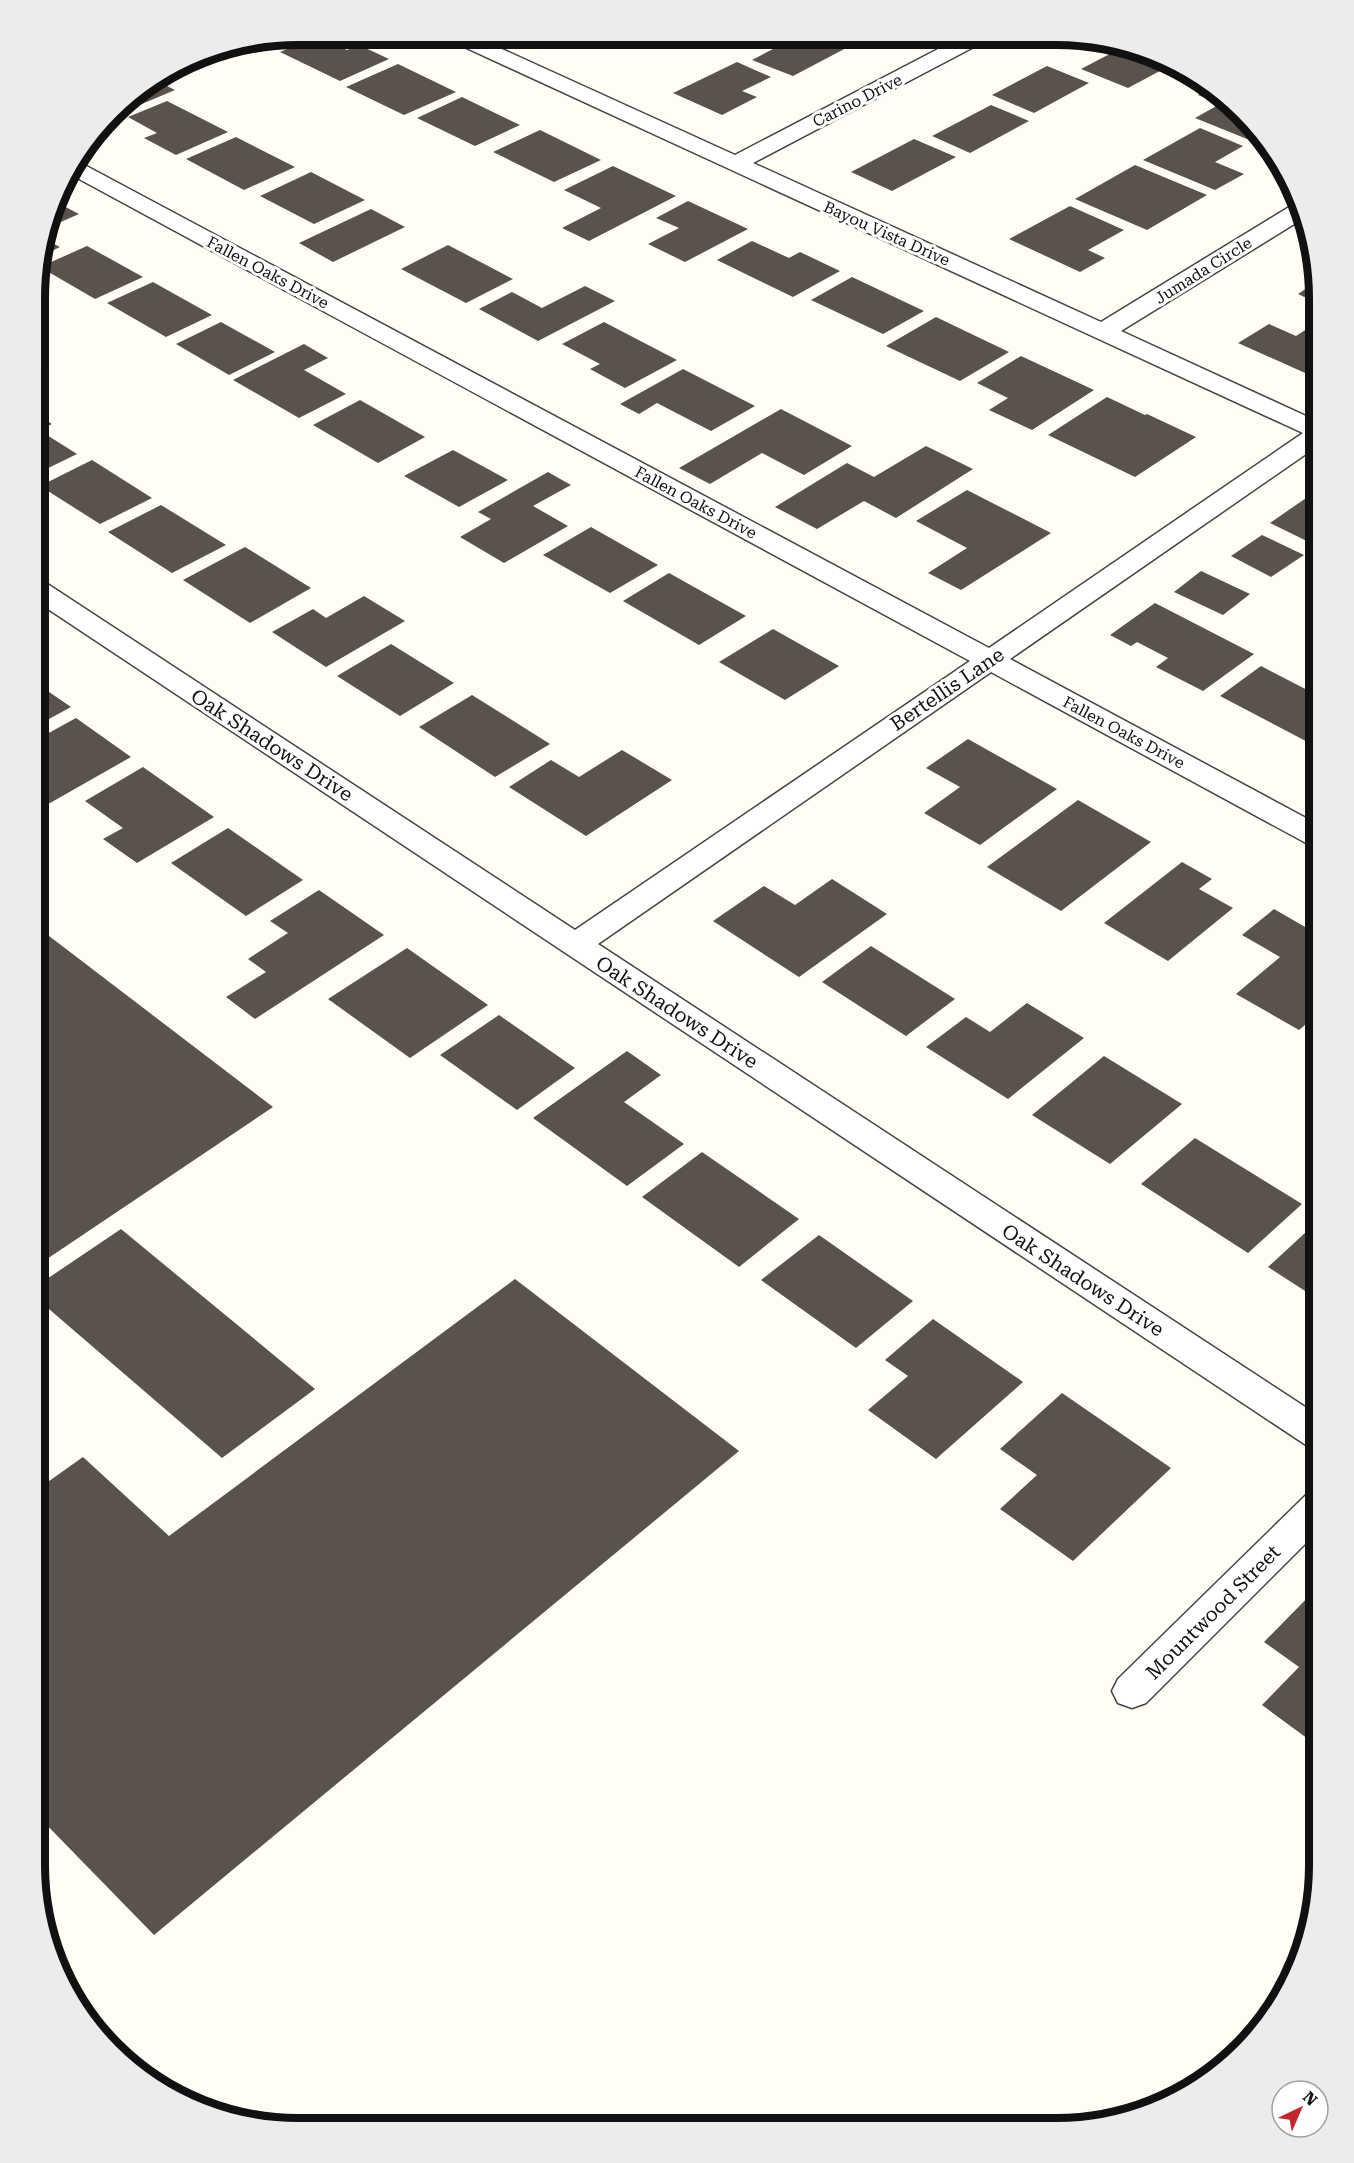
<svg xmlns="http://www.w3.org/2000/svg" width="1354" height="2163" viewBox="0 0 1354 2163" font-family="'Roboto Serif',serif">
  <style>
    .building { fill: #5a524d }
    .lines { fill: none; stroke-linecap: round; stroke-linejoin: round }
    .street-casing { stroke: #444; stroke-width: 3 }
    .street { fill: #fff; fill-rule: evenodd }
    .labels { text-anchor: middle; stroke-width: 6; stroke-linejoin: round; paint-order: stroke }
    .far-street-label { font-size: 16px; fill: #111; stroke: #fff }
    .street-label { font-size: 20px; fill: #111; stroke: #fff }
    .rim { fill: none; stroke: #111; stroke-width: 8 }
  </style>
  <rect width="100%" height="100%" fill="#fffdf5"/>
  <!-- building -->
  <g class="building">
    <path d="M300,35L262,51L249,44L298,34Z"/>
    <path d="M544,35H587L567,45Z"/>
    <path d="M318,36L347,50L359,45L389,59L340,81L280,52Z"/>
    <path d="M769,36H824L850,46L793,76L752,60L773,49L757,42Z"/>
    <path d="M847,36H878L864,43Z"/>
    <path d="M1125,46L1157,54L1173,64L1128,88L1081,69Z"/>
    <path d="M737,62L771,77L742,91L757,97L722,115L673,93Z"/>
    <path d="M398,64L456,92L404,115L346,87Z"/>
    <path d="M1047,66L1089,83L1034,113L992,95Z"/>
    <path d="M169,72L177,76L161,83L175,90L111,117L124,100Z"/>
    <path d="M1212,86L1216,89L1262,135L1252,141L1195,118L1220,104L1198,95Z"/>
    <path d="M462,97L520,125L475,146L417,118Z"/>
    <path d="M167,101L228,132L176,155L144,138L157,133L128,117Z"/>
    <path d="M991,105L1029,121L970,153L932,136Z"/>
    <path d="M1200,128L1243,146L1215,162L1244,174L1215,190L1143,160Z"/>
    <path d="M540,130L601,160L554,182L493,152Z"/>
    <path d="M236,137L295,167L244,190L186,159Z"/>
    <path d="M914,139L956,157L892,191L851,172Z"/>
    <path d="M1135,165L1207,195L1147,230L1075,199Z"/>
    <path d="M613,166L676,196L589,241L562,228L601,208L564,190Z"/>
    <path d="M311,172L365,200L314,224L260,196Z"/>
    <path d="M688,201L748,229L685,262L648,244L679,228L656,218Z"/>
    <path d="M58,203L79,214L47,228L55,204Z"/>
    <path d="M1070,206L1124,230L1088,250L1105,258L1080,272L1009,239Z"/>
    <path d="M371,209L405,227L333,262L299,243Z"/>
    <path d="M44,239L60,247L39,257Z"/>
    <path d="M752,241L789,258L800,252L840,271L793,297L717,260Z"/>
    <path d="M448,245L513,279L466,303L401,269Z"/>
    <path d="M87,246L143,277L95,299L40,267Z"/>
    <path d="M852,277L924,311L883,334L811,300Z"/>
    <path d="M153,282L212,315L166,337L107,303Z"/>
    <path d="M1316,282L1319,304L1298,294Z"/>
    <path d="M585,286L615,301L538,341L479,309L512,292L542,308Z"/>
    <path d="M936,317L1009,352L960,381L886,346Z"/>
    <path d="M1319,321V373L1314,377L1238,343L1269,324L1296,336Z"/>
    <path d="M221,322L275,352L229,375L176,344Z"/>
    <path d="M604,322L677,360L625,388L590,369L600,364L562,344Z"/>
    <path d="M304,344L328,358L304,370L346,394L299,418L233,380Z"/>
    <path d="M1021,356L1094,390L1032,430L989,410L1008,398L977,383Z"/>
    <path d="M683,369L755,406L711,431L657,403L639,414L620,404Z"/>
    <path d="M1107,397L1145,415L1147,414L1196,437L1135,477L1048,435Z"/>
    <path d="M360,400L425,437L378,463L313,425Z"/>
    <path d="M781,409L852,446L804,475L762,453L710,484L679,468Z"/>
    <path d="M37,415L52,424L39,430L77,454L36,474Z"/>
    <path d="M926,446L973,469L896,518L864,501L817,529L775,507L847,463L874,477Z"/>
    <path d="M453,450L508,480L459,507L404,476Z"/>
    <path d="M92,460L152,498L100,524L40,486Z"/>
    <path d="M548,472L571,485L533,506L568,526L504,563L460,537L491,519L478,512Z"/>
    <path d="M967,490L1051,533L961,590L928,573L967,548L916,521Z"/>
    <path d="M1309,496L1319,501V547L1270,523Z"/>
    <path d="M161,505L226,545L172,573L108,532Z"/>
    <path d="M591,527L658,565L610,593L543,555Z"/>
    <path d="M1262,535L1304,555L1271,577L1231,556Z"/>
    <path d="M245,547L311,588L250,623L183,580Z"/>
    <path d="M1201,571L1250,594L1223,615L1174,592Z"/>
    <path d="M669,573L746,616L699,645L623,601Z"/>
    <path d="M364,596L405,621L326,667L272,632L313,609L326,618Z"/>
    <path d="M1155,603L1254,654L1203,691L1156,667L1168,658L1137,642L1131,646L1110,635Z"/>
    <path d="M773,629L839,666L785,700L719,662Z"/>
    <path d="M391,644L454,683L400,716L337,676Z"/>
    <path d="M1261,666L1319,696V748L1220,696Z"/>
    <path d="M36,683L71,707L36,726Z"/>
    <path d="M472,695L550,744L495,777L419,727Z"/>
    <path d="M76,718L131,757L36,811V740Z"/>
    <path d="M968,739L1057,789L980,845L924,813L960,787L926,768Z"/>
    <path d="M622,750L672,780L586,836L509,787L551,760L579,777Z"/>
    <path d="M143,767L214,817L137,863L103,839L123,828L85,801Z"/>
    <path d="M1078,800L1151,842L1061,911L987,867Z"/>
    <path d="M228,828L303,880L246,916L171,863Z"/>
    <path d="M1182,862L1212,879L1199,889L1233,908L1168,961L1104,923Z"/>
    <path d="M832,879L887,914L799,977L713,921L764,886L795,905Z"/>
    <path d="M319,890L384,935L255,1019L226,997L266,972L248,959L288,933L270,921Z"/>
    <path d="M1274,909L1319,935V1013L1299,1030L1236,994L1280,957L1242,935Z"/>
    <path d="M36,926L273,1107L35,1267L36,1041Z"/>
    <path d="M871,946L955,999L906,1036L822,982Z"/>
    <path d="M407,948L488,1005L410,1058L328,999Z"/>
    <path d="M1027,1003L1084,1038L1008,1099L926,1047L966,1017L990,1032Z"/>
    <path d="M499,1015L575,1068L517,1110L440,1055Z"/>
    <path d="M627,1051L661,1075L624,1102L684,1144L627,1186L533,1118Z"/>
    <path d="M1104,1056L1182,1104L1110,1164L1032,1115Z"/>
    <path d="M1195,1138L1302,1204L1248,1253L1141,1184Z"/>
    <path d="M702,1152L799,1219L739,1267L642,1197Z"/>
    <path d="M1319,1220V1300L1268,1267Z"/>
    <path d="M121,1229L315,1389L222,1458L35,1297V1287Z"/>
    <path d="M819,1235L913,1301L856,1348L761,1280Z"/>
    <path d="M515,1279L739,1451L154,1935L35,1813V1491L83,1457L169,1536Z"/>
    <path d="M933,1319L1023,1382L936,1459L868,1410L908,1376L885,1360Z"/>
    <path d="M1062,1393L1171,1468L1073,1561L1000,1509L1037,1475L1000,1449Z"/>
    <path d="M1319,1586V1747L1262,1705L1299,1667L1264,1642Z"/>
  </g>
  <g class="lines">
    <defs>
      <g id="street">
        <path d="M443,35H471L735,155L963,36L990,37L987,40L753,163L1101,322L1294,204L1300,202L1304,218L1121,331L1319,422V445L1010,659L1319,825V847L1308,844L991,672L598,944L1319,1416V1450L1306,1445L36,601V581L46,583L575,930L970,661L68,173L77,161L989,648L1303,433L447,39Z"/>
        <path d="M1319,1491V1530L1146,1703L1132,1708L1118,1703L1112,1691L1118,1679L1306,1495Z"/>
      </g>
    </defs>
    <!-- street casing -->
    <use href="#street" class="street-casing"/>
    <!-- street -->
    <use href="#street" class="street"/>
  </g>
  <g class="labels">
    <!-- far-street labels -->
    <g class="far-street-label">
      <text transform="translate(857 100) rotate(-27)" y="6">Carino Drive</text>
      <text transform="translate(887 233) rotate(24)" y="6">Bayou Vista Drive</text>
      <text transform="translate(1203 270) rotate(-32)" y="6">Jumada Circle</text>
      <text transform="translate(268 272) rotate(28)" y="6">Fallen Oaks Drive</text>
      <text transform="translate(696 502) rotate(28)" y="6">Fallen Oaks Drive</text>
      <text transform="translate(1124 732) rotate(28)" y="6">Fallen Oaks Drive</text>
    </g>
    <!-- street labels -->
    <g class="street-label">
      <text transform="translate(947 689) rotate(-34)" y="7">Bertellis Lane</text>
      <text transform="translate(272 745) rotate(33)" y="7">Oak Shadows Drive</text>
      <text transform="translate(677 1012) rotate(33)" y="7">Oak Shadows Drive</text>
      <text transform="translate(1083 1280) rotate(33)" y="7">Oak Shadows Drive</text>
      <text transform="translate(1213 1612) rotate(-45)" y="7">Mountwood Street</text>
    </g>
  </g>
  <!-- crop -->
  <path d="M0 0H1354V2163H0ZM298 45H1056A253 253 0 0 1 1309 298V1865A253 253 0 0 1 1056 2118H298A253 253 0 0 1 45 1865V298A253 253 0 0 1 298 45Z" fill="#ececec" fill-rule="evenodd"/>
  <path class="rim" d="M298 45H1056A253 253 0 0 1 1309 298V1865A253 253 0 0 1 1056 2118H298A253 253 0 0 1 45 1865V298A253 253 0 0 1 298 45Z"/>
  <!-- north arrow -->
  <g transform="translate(1300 2109) rotate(44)"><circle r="28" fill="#ffffff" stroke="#a0a0a0" stroke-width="1.5"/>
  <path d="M0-4.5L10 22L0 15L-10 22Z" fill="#c4262e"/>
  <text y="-9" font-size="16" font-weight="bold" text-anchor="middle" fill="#111111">N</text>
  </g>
</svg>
